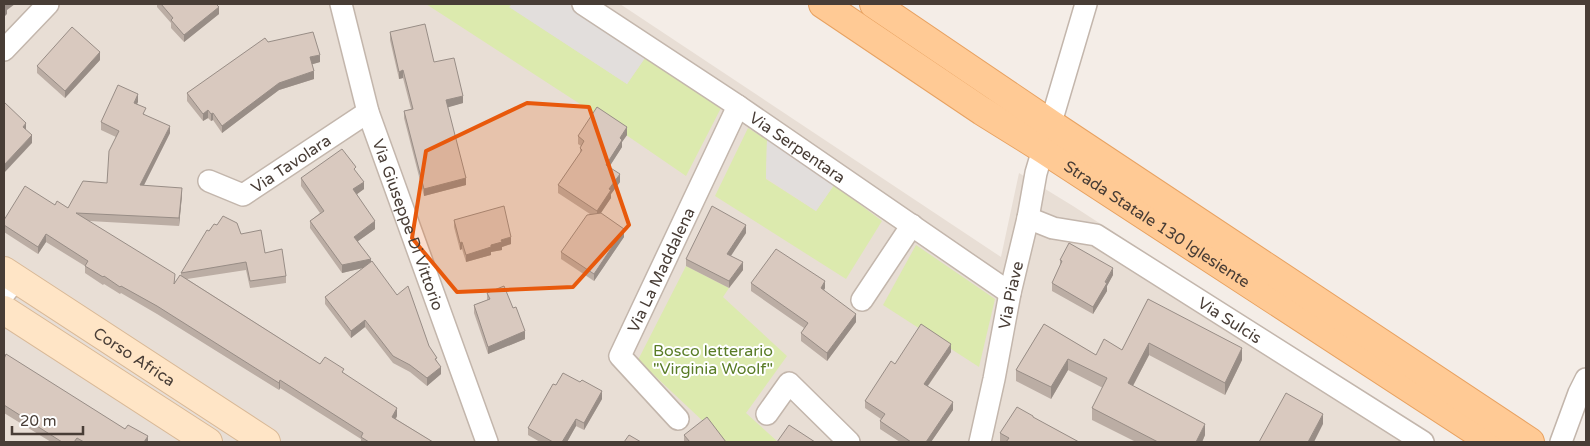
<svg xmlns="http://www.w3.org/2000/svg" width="1590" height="446" viewBox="0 0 1590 446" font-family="'Varela Round',sans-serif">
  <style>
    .residential { fill: #e8ded5 }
    .green { fill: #dceaae }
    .parking { fill: #e2dedc }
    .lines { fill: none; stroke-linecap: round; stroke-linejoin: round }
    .street-casing { stroke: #c3b6ac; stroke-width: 24 }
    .secondary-casing { stroke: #d9b997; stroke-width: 30 }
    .primary-casing { stroke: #e8a261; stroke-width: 30 }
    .street { stroke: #fff; stroke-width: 21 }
    .secondary { stroke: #ffe5c6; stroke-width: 28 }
    .primary { stroke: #ffca95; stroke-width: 28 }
    .wall { fill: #bbada4 }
    .shaded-wall { fill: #988d86 }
    .building { fill: #d9c9bf; stroke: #988d86 }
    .marked { fill: #e8590c; fill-opacity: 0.2; stroke: #e8590c; stroke-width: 4; stroke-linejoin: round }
    .labels { text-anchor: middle; stroke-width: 4; stroke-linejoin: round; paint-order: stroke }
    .street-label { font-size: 16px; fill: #483d36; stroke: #fff }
    .park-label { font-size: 16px; fill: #597c26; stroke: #fff }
  </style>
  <rect width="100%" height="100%" fill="#f4ede7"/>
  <!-- residential -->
  <path class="residential" d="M4,4H620L1001,257L1019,173L1073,206L1437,442H4Z"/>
  <!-- green -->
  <g class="green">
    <path d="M426,4H512L510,7L627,84L647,55L722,106L686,176L597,115Z"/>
    <path d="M748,128L767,140L766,179L816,211L834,185L882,221L846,279L715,196Z"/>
    <path d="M916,245L995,299L979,367L883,305Z"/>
    <path d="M686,266L729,288L723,297L787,356L746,413L778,442H720L707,425L638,360Z"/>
  </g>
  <!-- parking -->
  <g class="parking">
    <path d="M512,4H569L647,55L627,84L509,7Z"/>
    <path d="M767,140L834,185L816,211L766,178Z"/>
  </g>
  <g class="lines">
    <defs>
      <g id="street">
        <path id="s1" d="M341,4L368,112L487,442"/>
        <path id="s2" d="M583,4L738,106L1010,293"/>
        <path d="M4,50L48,4"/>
        <path id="s3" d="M209,181L243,195L368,112"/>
        <path id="s4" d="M1028,218L1053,228L1096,235L1423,442"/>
        <path d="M4,294L16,279"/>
        <path d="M862,300L912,225"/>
        <path d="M767,414L789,383L849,442"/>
        <path id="s5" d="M678,419L620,356L738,106"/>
        <path id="s6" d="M980,442L994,379L1010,293L1028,218L1036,173L1086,4"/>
        <path d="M1561,442L1579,393L1586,379"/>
      </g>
      <g id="secondary">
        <path id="s7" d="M4,271L266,442"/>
        <path d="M4,310L208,442"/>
      </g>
      <g id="primary">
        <path id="s8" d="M823,4L982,111L1043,149L1492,442"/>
        <path d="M874,4L1051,124L1530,442"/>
      </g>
    </defs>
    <!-- street casing -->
    <use href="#street" class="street-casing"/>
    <!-- secondary casing -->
    <use href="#secondary" class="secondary-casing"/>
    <!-- primary casing -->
    <use href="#primary" class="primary-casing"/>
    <!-- street -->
    <use href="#street" class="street"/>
    <!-- secondary -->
    <use href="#secondary" class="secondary"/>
    <!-- primary -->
    <use href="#primary" class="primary"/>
  </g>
  <!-- wall -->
  <g class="wall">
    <path d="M157,4H216L219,14L184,42L171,28V23L157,7Z"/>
    <path d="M390,32L434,62L463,103L447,107L466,185L424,196L404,118V111L411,109L403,78L399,79L390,40Z"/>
    <path d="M268,42L320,62L312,64L314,79L279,90L222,133L213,120L211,121L208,118L203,121L187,101V93Z"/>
    <path d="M100,60L65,98L37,73V66Z"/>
    <path d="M138,102L136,104L146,116L170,133L144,185L182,195L179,226L89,221L175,283L181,275V273L209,231L241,234L265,253L286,276V283L250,288L246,270L187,279L320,364L344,373L397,416L396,419L433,442H361V439L280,388L279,390L157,314L121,293L120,294L104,284L103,285L85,273V266L46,242L38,254L4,232V220L55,205L68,208L107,183L116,137L101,130V122Z"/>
    <path d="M627,135L622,142V147L609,167L620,182L611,194V198L600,213L624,237L594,281L561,259V252L590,214L558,193V185L580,153V148L581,146L578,144V136Z"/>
    <path d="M356,172L364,189L357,194L375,229L358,241L371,262L429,346L437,361L441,374L427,386L410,372L393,363L365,327L351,338L325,304V297L363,268L342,273L310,228V221L320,213L301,186V178Z"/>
    <path d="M454,220L511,244L502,247V250L491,252V255L466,262L462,249L460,250L454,227Z"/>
    <path d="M746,233L730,256L743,270L729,288L686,266V259Z"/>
    <path d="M1060,260L1113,275L1107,286V291L1093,314L1052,291V283L1060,266Z"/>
    <path d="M751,283L825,288L824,290L856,322L827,361L801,341V333L804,328L751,291Z"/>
    <path d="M487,293L513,308L525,339L488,354L474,313V305L487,300Z"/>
    <path d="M1148,299L1242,360L1225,395L1149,355L1133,386L1205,435L1202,442H1136L1092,420V408L1103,388L1068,370L1051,399L1016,381V370L1044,324L1096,355L1122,350Z"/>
    <path d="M951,352L928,386L953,410L931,442H900L880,429V421L881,419L865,408V401L895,364Z"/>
    <path d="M4,359L125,429L148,442H51L4,413Z"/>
    <path d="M602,399L584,430L576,426L567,442H540L528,435V428Z"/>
    <path d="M1033,418L1079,442H1000V433Z"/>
    <path d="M684,435L726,442H684Z"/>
  </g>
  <!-- shaded-wall -->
  <g class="shaded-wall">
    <path d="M5,4H15L7,10V14L4,17V7Z"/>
    <path d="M219,7V14L184,42V35Z"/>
    <path d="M100,52V60L65,98V91Z"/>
    <path d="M320,55V62L310,65V57Z"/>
    <path d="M403,70V78L399,79V72Z"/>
    <path d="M314,71V79L279,90L222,133V126L279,83Z"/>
    <path d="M138,94V102L134,111V103Z"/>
    <path d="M463,96V103L446,108V100Z"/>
    <path d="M208,110V118L203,121V114Z"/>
    <path d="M213,113V120L211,121V114Z"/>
    <path d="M26,123V130L23,127Z"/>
    <path d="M170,126V133L140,193V185Z"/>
    <path d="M627,127V135L622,142V147L606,172V165L620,138Z"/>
    <path d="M32,135V143L4,173V165Z"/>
    <path d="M620,174V182L611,194V198L597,219V211L609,189Z"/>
    <path d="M466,178V185L424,196V189Z"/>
    <path d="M364,182V189L353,197V189Z"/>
    <path d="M182,188V195L179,226V218Z"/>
    <path d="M375,221V229L354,244V237Z"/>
    <path d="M746,225V233L727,262V254Z"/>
    <path d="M624,229V237L594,281V274Z"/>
    <path d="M46,234V242L38,254V247Z"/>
    <path d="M511,237V244L502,247V250L491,252V255L466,262V255L501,240Z"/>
    <path d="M462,242V249L460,250V243Z"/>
    <path d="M371,259V266L342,273V265Z"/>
    <path d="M743,262V270L729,288V281Z"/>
    <path d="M1113,268V275L1107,286V291L1093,314V307Z"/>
    <path d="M825,281V288L821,296V288Z"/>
    <path d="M856,314V322L827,361V353Z"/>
    <path d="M365,320V327L351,338V331Z"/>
    <path d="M525,331V339L488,354V347Z"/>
    <path d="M1149,343V355L1128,395V383Z"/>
    <path d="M951,344V352L924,391V384Z"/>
    <path d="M1242,348V360L1225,395V383Z"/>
    <path d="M1068,359V370L1051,399V387Z"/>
    <path d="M441,367V374L427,386V378Z"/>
    <path d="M280,380V388L279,390V383Z"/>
    <path d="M602,391V399L584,430V423Z"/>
    <path d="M953,402V410L931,442H926Z"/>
    <path d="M397,408V416L392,424V417Z"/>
    <path d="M1323,414V424L1314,442H1308Z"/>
    <path d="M576,419V426L567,442H562Z"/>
    <path d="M1205,424V435L1202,442H1196Z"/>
    <path d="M148,436V442H144Z"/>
  </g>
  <!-- building -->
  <g class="building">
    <path d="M161,4H216L219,7L184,35L171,20L173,18Z"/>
    <path d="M425,24L434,62L454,58L463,96L446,100L466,178L424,189L404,111L413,109L403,70L399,72L390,32Z"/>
    <path d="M72,27L100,52L65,91L37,66Z"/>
    <path d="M313,32L320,55L310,57L314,71L279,83L222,126L213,113L211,114L208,110L203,114L187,93L265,38L268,42Z"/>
    <path d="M118,85L138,94L134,103L146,108L143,114L170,126L140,185L182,188L179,218L76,213L175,274L174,284L180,275L320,364L325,357L344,369L342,372L397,408L392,417L433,442H369L361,437L363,433L280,380L279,383L157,306L121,286L120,287L104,276L103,277L85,266L88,261L46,234L38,247L4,225V220L25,186L55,205L57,201L68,208L83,181L107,183L109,151L119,131L101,122Z"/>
    <path d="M4,102L26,123L23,127L32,135L4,165Z"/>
    <path d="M597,107L627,127L620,138L622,140L606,165L620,174L609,189L611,190L597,211L558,185L582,150L580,148L584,141L578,136Z"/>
    <path d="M342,149L356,167L354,169L364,182L353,189L375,221L354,237L371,259L342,265L310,221L324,211L301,178Z"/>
    <path d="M504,206L511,237L501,240L502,242L491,245V247L466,255L462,242L460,243L454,220Z"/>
    <path d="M712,206L746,225L727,254L743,262L729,281L686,259Z"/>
    <path d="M601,213L624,229L594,274L561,252L587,215Z"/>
    <path d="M223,216L237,223L241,234L261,230L265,253L282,249L286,276L250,281L246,262L181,273L207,230L209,231L214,224L217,225Z"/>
    <path d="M1069,243L1113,268L1105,282L1107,283L1093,307L1052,283L1062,261L1060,260Z"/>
    <path d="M776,249L825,281L821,288L856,314L827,353L801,333L808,323L751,283Z"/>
    <path d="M372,261L397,295L408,286L429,346L437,358L435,359L441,367L427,378L410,365L393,356L365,320L351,331L325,297Z"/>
    <path d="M504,286L513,308L516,307L525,331L488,347L474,305L490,299L487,293Z"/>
    <path d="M1148,299L1242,348L1225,383L1149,343L1128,383L1205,424L1196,442H1158L1092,408L1107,378L1068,359L1051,387L1016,370L1044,324L1096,355L1104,339L1122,350Z"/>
    <path d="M921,324L951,344L924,384L953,402L926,442H911L880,421L885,414L865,401L891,361L895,364Z"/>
    <path d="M6,354L125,429L128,425L148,436L144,442H84L77,438L74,442H62L4,405V359Z"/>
    <path d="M563,373L580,382L582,380L602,391L584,423L576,419L562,442H553L528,428L553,384L556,385Z"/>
    <path d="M1286,393L1323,414L1308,442H1259Z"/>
    <path d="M1017,407L1033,416V417L1079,442H1006L1009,438L1000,433Z"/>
    <path d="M707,417L726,442H690L684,435Z"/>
    <path d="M789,425L815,442H777Z"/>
    <path d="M629,435L641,442H624Z"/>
  </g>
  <!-- marked area -->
  <path class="marked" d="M527,103L589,107L629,225L573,287L457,292L412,238L426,151Z"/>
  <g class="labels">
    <!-- street labels -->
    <g class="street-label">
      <text dy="6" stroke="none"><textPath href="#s2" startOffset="258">Via Serpentara</textPath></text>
      <text dy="6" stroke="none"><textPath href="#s3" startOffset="94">Via Tavolara</textPath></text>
      <text dy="6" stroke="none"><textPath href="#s8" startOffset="400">Strada Statale 130 Iglesiente</textPath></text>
      <text dy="6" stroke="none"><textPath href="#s1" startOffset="231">Via Giuseppe Di Vittorio</textPath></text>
      <text dy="6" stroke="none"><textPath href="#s5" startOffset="181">Via La Maddalena</textPath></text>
      <text dy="6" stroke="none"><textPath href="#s6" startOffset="150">Via Piave</textPath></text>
      <text dy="6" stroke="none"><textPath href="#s4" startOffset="229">Via Sulcis</textPath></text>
      <text dy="6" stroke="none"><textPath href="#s7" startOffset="156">Corso Africa</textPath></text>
    </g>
    <!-- park labels -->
    <g class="park-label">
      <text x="713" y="356">Bosco letterario<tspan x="713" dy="18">"Virginia Woolf"</tspan></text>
    </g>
  </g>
  <!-- border -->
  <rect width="1590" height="446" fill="none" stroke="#483d36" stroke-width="10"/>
  <!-- scale -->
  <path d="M12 426v8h71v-8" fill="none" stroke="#483d36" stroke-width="2.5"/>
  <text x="20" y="426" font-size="15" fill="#483d36" stroke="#ffffff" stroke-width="4" paint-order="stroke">20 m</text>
</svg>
